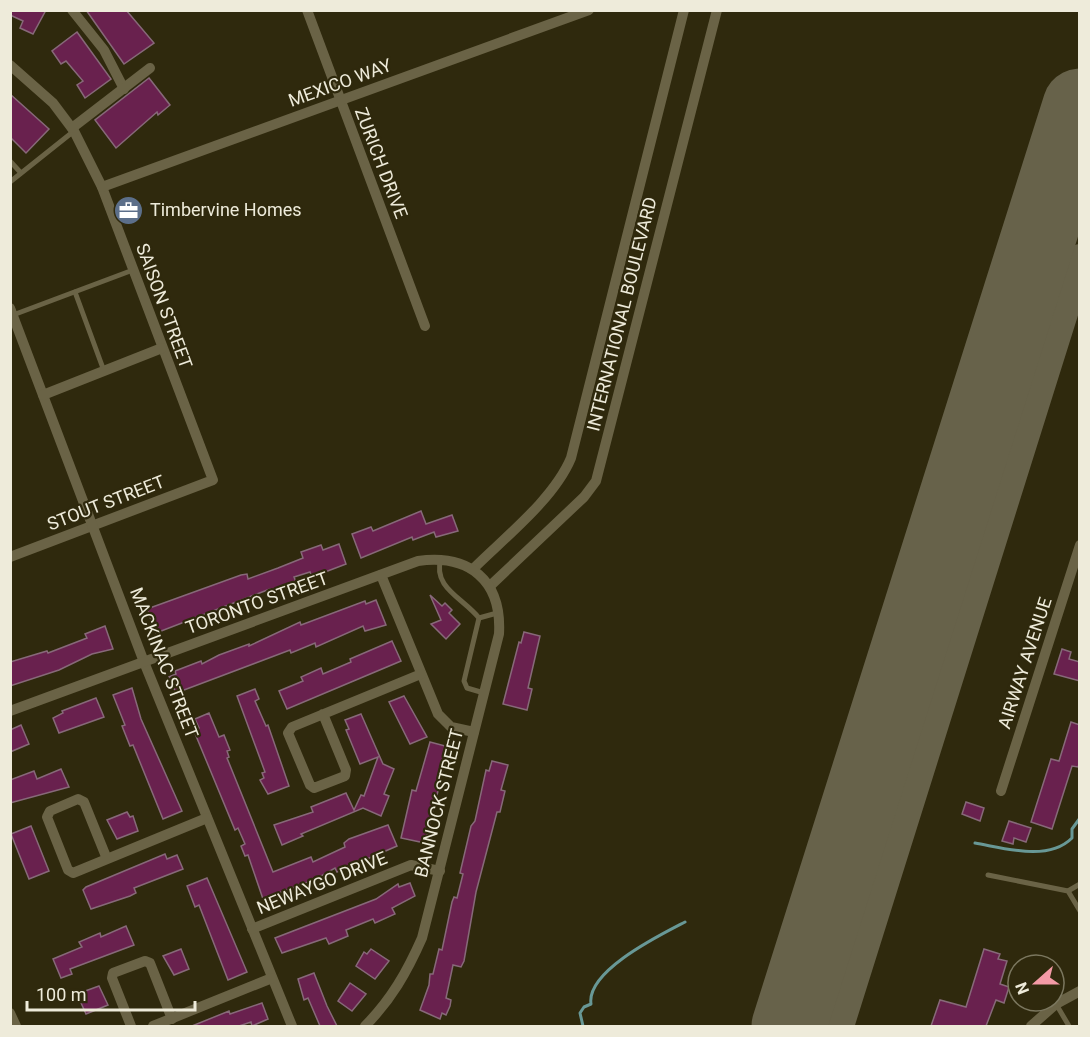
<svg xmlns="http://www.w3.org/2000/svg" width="1090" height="1037" viewBox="0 0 1090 1037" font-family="Roboto,sans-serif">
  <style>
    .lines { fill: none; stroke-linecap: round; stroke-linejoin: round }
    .stream { stroke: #689896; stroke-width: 3 }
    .taxiway { stroke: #67624a; stroke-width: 30 }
    .runway { stroke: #67624a; stroke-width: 75 }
    .building { fill: #69214e; stroke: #876979; stroke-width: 1.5 }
    .service { stroke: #6a6346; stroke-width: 5 }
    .minor { stroke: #6a6346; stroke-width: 10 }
    .labels { text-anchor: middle; stroke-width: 4.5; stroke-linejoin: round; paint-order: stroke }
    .street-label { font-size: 18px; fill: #eeebda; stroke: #2f290d }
    .poi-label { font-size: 18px; fill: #eeebda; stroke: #2f290d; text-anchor: start }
  </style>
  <rect width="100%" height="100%" fill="#2f290d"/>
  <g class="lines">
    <!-- stream -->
    <g class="stream">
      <path d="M975,843C1004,848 1048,862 1072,838V829L1080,818"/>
      <path d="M583,1026L580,1013L584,1007L591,1004C586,971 660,935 685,922"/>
    </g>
    <!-- taxiway -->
    <path class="taxiway" d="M839,1026L1080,259"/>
    <!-- runway -->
    <path class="runway" d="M789,1026L1080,106"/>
  </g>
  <!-- building -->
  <g class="building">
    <path d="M10,10H46L33,34L20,28L23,21L10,15Z"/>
    <path d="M86,10H126L154,43L124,64Z"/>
    <path d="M77,32L111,79L85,98L77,85L83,81L66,61L61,64L52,51Z"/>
    <path d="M149,78L170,105L158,115L157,112L116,148L95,120Z"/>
    <path d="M10,94L49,129L26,153L10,137Z"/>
    <path d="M421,511L426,524L452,515L458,531L436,537L434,532L413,540L412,537L361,558L352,534L371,527L373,531Z"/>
    <path d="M339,544L346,564L312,577L310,572L294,577L296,582L292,584L271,592L270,589L156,633L147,609L241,575L247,574L248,579L278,568L303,558L301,552L321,545L323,550Z"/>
    <path d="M430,595L442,606L445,603L452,610L449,613L460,624L446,639L431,624L441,620Z"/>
    <path d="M376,600L386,625L365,631L363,626L316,647L315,643L291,653L290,650L176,693L169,677L176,674L175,671L201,661L202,664L219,655L249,644V646L300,622L301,625L365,601L366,604Z"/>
    <path d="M105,626L113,649L92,654L59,670L10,686V662L47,651L48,653L87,638L85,634Z"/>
    <path d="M524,632L540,636L528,688L532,689L527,710L503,704L519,642L521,643Z"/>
    <path d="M392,641L401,661L287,709L279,691L303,681L301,677L321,668L323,674L351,662L350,659Z"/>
    <path d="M1062,649L1071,652L1069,659L1080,662V681L1054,674Z"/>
    <path d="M132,688L141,719L182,811L163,819L133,745L130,746L122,726L125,725L113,695Z"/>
    <path d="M255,689L259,699L255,701L266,726L268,725L289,786L268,794L260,780L264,778L262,773L265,772L237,696Z"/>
    <path d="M404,696L427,737L410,744L389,702Z"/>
    <path d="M96,698L104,717L59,733L53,718L63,713L62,711Z"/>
    <path d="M209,713L219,737L224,735L230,750L227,751L229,757L227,758L273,872L311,857L313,862L345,847L344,843L349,839L388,825L397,846L337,872L335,868L316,879L263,899L248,855L245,856L241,846L245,844L238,828L235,830L194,731L199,728L195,719Z"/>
    <path d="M361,714L383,764L394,769L384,794L389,796L381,816L363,808L301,834L303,836L282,845L274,825L313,812L311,807L346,793L354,810L361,795L364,796L378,757L360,764L346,730L349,729L345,720Z"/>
    <path d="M1071,722L1080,725V762L1078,767L1072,766L1052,829L1031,822L1051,759L1059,761Z"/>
    <path d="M21,725L29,744L10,752V730Z"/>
    <path d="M430,742L449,747L425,843L401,838L412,790L416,791Z"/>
    <path d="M492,761L508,765L501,790L505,791L500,812H497L476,892L464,961L461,967L453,965L446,998L451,1000L450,1006L446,1015L442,1013L440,1019L420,1010L429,985L430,974H433L439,949L442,950L452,902L454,897L457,898L463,874L460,873L471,826L475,821L486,770L489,771Z"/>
    <path d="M61,769L69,787L10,803V780L34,771L37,779Z"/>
    <path d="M966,802L984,808L980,821L962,814Z"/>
    <path d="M127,812L130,817L133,816L138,831L117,839L107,820Z"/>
    <path d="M1009,821L1031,828L1026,842L1014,838L1013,844L1002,841Z"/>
    <path d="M31,826L49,871L29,879L11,834Z"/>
    <path d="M165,854L167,859L177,855L183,869L134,888L136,893L130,896L91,909L83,890L86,887Z"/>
    <path d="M207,878L247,972L228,980L199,905L195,907L187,886Z"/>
    <path d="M410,883L415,896L392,908L395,914L375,923L373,919L346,930L348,936L329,944L326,938L282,953L275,938L376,899L398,884L399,887Z"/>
    <path d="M126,926L134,945L70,969L72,974L61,978L53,959L82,947L79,942L100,933L101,937Z"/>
    <path d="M181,949L189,969L174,975L163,956Z"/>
    <path d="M371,949L389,961L375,979L356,966L364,952L367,954Z"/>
    <path d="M984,949L1000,954L998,959L1007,961L1000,984L1009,987L1004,1003L996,1000L986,1026H931L940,1000L966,1007Z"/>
    <path d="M314,973L327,1006L337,1026H320L308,998L304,1000L298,979Z"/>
    <path d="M350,983L366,994L352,1011L338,1001Z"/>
    <path d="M99,986L108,1005L86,1014L77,994Z"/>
    <path d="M262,1003L268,1019L252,1026L251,1022L239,1026H192L229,1011L230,1014Z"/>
  </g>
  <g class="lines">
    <!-- service -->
    <g class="service">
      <path d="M10,161L21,173"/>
      <path d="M10,182L74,131"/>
      <path d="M75,292L104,371"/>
      <path d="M13,315L133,270"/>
      <path d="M441,559C432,587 463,598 479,618L464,681L467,688L484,693"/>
      <path d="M479,618L497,613"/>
      <path d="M988,875L1068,891L1080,911"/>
      <path d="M1068,891L1080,884"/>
      <path d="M1056,1004L1069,1026"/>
    </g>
    <!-- minor -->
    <g class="minor">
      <path d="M72,10L104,50L124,89"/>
      <path d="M307,10L425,326"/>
      <path d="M10,65L53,103L74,131L102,187L213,480L10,557"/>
      <path d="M72,128L150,68"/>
      <path d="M102,187L589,10"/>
      <path d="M10,308L144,662L292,1026"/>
      <path d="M43,395L162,348"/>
      <path d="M473,569C504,538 554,499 571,458L684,10"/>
      <path d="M381,575L438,714L451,727L474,732"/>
      <path d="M490,586L584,497L596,481L717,10"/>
      <path d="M10,711L418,561C469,554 502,580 499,634L422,938C407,972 391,1000 365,1026"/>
      <path d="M323,714L346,770L345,776L314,788L310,785L288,733L292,727L421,674"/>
      <path d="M1001,791L1080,545"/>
      <path d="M107,859L84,802L78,799L50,811L47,817L68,870L73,873L207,818"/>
      <path d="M252,929L411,865L440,871"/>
      <path d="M10,1013L16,1026"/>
      <path d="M131,1026L112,978L113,973L145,961L150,963L172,1019"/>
      <path d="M153,1026L272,978"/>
      <path d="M1031,1026L1056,1004L1080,991"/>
    </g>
  </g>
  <!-- icons -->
  <defs>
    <symbol id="office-disc" viewBox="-11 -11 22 22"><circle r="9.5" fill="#5c6f8a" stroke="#2f290d"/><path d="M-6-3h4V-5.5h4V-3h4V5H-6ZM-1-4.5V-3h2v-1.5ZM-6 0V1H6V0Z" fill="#fff"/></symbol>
  </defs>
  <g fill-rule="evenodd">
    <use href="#office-disc" x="112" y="194" width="33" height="33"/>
  </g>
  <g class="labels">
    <!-- street labels -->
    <g class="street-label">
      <text transform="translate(340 83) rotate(-20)" y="6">MEXICO WAY</text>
      <text transform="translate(381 163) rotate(69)" y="6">ZURICH DRIVE</text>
      <text transform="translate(164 306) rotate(70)" y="6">SAISON STREET</text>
      <text transform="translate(622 314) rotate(-76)" y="6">INTERNATIONAL BOULEVARD</text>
      <text transform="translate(106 503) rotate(-21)" y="6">STOUT STREET</text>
      <text transform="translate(257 603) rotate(-20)" y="6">TORONTO STREET</text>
      <text transform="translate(164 663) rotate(69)" y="6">MACKINAC STREET</text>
      <text transform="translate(1025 663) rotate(-72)" y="6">AIRWAY AVENUE</text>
      <text transform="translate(439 803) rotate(-76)" y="6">BANNOCK STREET</text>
      <text transform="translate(322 883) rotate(-22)" y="6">NEWAYGO DRIVE</text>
    </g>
    <!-- poi labels -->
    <g class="poi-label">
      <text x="150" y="216">Timbervine Homes</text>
    </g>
  </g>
  <!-- border -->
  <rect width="1090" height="1037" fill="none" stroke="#eeebda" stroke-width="24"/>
  <!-- north arrow -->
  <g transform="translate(1036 983) rotate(249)"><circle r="28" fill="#2f290d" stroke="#7b775f" stroke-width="1.5"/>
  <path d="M0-4.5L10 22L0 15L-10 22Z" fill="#f49aa6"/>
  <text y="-9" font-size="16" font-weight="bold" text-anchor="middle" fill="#eeebda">N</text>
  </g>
  <!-- scale -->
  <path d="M27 1001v9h168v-9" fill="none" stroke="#eeebda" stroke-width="3"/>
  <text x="36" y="1001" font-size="18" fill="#eeebda" stroke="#2f290d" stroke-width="4.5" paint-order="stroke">100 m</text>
</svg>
